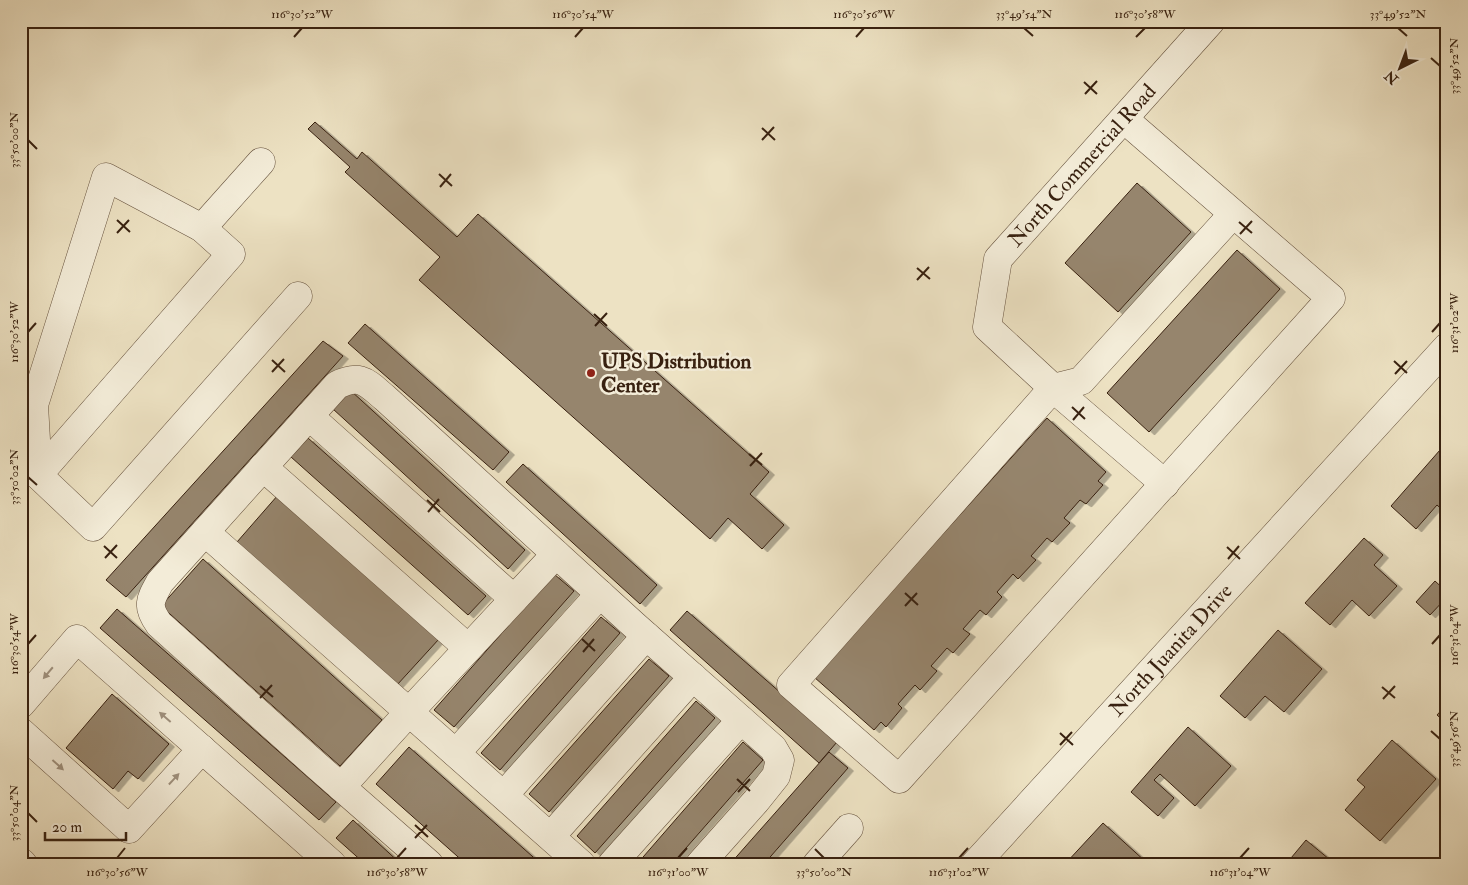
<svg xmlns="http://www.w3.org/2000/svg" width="1468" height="885" viewBox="0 0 1468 885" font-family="'IM FELL Double Pica',serif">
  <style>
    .building { fill: #96856d; stroke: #382110; filter: url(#shadow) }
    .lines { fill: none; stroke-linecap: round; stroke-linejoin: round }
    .minor-casing { stroke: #65513d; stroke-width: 29 }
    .minor { stroke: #f3ecd8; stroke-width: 28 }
    .oneway { fill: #9f917e }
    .ticks { fill: none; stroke: #382110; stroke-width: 2 }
    .poi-dot { fill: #8f2418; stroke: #f3ecd8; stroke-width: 2 }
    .labels { text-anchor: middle; stroke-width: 5; stroke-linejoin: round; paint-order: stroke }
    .street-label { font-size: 21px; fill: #382110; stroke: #f3ecd8 }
    .poi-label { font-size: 21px; font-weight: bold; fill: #382110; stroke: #f3ecd8; text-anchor: start }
    .neatline { fill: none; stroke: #382110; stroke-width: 2 }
    .ticks-label { font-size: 12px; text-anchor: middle; fill: #382110 }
  </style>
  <defs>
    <filter id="shadow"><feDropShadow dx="5.5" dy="3" stdDeviation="0" flood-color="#0004"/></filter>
  </defs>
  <rect width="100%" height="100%" fill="#ede2c3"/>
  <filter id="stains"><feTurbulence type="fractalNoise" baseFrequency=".004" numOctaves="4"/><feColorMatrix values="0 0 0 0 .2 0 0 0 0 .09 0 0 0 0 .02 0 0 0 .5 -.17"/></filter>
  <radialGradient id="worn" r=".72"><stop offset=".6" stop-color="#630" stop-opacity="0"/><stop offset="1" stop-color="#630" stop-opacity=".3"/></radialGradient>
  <!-- building -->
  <g class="building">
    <path d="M315,122L357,159L362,152L457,237L478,214L769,472L750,494L784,525L762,549L728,518L710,539L419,280L440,257L345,172L350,167L308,129Z"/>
    <path d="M1137,183L1191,232L1118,312L1065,263Z"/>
    <path d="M1237,250L1280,289L1149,432L1107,393Z"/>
    <path d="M365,324L509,452L493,470L348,343Z"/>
    <path d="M323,341L343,356L126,597L106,580Z"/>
    <path d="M350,390L525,550L508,569L333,409Z"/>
    <path d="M1047,418L1106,472L1098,481L1103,485L1086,504L1080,500L1064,518L1070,523L1052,542L1047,538L1031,556L1036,560L1018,579L1013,574L997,592L1002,597L986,615L980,610L963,629L970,634L953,653L947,648L931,666L937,671L920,690L915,685L898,704L902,708L886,727L881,722L874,730L814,677Z"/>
    <path d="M308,438L486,596L468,615L291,457Z"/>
    <path d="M1447,442V514L1437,505L1416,529L1391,506Z"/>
    <path d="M523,464L657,585L640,604L506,482Z"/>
    <path d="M278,495L439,639L397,685L237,542Z"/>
    <path d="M1364,538L1383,555L1374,565L1397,586L1369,616L1352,600L1330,625L1305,603Z"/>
    <path d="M203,559L382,720L340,766L161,606Z"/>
    <path d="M554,574L574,591L454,727L434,710Z"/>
    <path d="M1435,581L1447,592V597L1430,615L1416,602Z"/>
    <path d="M117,609L336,802L319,820L100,628Z"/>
    <path d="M687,611L837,742L819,763L670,630Z"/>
    <path d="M601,617L620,633L500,770L481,753Z"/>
    <path d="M1278,630L1322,669L1284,712L1265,696L1245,718L1220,696Z"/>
    <path d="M649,659L669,676L549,812L529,794Z"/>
    <path d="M112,694L169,744L138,779L128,771L113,789L66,748Z"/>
    <path d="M696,701L715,718L595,853L577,836Z"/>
    <path d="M1447,704V724L1437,715Z"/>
    <path d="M1188,727L1231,766L1195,806L1160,774L1154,780L1174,798L1158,816L1131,792Z"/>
    <path d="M1392,740L1436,779L1380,841L1345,810L1365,787L1357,780Z"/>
    <path d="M743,742L763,760L672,864H637Z"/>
    <path d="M409,747L541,864H466L376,784Z"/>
    <path d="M829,752L848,768L764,864H730Z"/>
    <path d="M353,820L401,864H365L336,838Z"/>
    <path d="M1103,823L1146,862L1144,864H1065Z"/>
    <path d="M1306,840L1335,864H1286Z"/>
  </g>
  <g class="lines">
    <defs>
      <g id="minor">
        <path id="s1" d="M1124,119L1331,298L899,779L791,685L1053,388L987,327L998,259L1211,21"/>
        <path d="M261,162L202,228L106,177L34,405L38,475L93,527L298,296"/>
        <path d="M1053,388L1081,381L1233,214"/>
        <path d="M1053,388L1165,484"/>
        <path d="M309,416L514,599"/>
        <path d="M263,467L468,648"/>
        <path d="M38,475L231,254L202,228"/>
        <path d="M205,532L581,864"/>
        <path d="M21,704L77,639L332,864"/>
        <path d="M21,732L129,829L202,749"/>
        <path d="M456,753L600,594"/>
        <path d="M341,787L409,712L556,554"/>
        <path d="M504,795L646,636"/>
        <path d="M551,836L693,677"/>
        <path d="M21,862L23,864"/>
        <path d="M429,864L316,765L159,624C146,606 150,600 160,582L337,385C361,373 367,383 385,398L634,625L773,748L780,760L776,776L756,801L700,864"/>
        <path d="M612,864L741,720"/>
        <path d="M817,864L849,828"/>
        <path id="s2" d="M975,864L1447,347"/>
      </g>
    </defs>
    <!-- minor casing -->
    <use href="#minor" class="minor-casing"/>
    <!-- minor -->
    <use href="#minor" class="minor"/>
  </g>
  <!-- one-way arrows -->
  <defs><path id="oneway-solid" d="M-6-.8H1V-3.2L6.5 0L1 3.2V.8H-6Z" transform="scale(1.25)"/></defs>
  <g class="oneway">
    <use href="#oneway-solid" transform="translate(48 673) rotate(130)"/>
    <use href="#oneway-solid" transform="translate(165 717) rotate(-139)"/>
    <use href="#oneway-solid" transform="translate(58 765) rotate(42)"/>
    <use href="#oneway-solid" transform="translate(174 779) rotate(-47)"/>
  </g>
  <!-- ticks -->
  <path class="ticks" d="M1024,28L1033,36M1398,28L1407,36M294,37L302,28M575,37L583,28M856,37L864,28M1136,37L1145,28M1431,58L1440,66M1084,82L1097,94M1085,94L1097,81M762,128L775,140M28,140L37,149M762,140L774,127M439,174L452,186M440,187L451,174M117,220L130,232M1239,222L1252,233M117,233L129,220M1240,234L1252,221M917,268L930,279M917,280L929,267M594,314L607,326M595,326L607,313M28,332L36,323M1432,332L1440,323M272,360L285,372M1394,361L1407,373M272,372L284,359M1395,374L1407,361M1072,407L1085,419M1073,420L1084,407M749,454L762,465M750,466L762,453M28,477L37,485M427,500L440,512M428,512L439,499M104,546L117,558M1227,547L1240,559M105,558L117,545M1228,559L1239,546M905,593L918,605M905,606L917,593M582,639L595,651M28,644L36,635M1432,644L1440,635M583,652L594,639M260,686L273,697M1382,687L1395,698M260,698L272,685M1383,699L1395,686M1431,731L1440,739M1060,733L1073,745M1060,745L1072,732M737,779L750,791M738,792L750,779M28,813L37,822M415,825L428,837M415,838L427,825M815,849L824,858M117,858L125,848M397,858L406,848M678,858L687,848M959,858L968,848M1240,858L1249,848"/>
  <!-- markers -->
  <circle class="poi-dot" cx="591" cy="373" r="5"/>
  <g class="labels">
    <!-- street labels -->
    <g class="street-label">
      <text dy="7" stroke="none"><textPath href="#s1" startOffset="1744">North Commercial Road</textPath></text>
      <text dy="7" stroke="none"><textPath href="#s2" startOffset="290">North Juanita Drive</textPath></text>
    </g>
    <!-- poi labels -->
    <g class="poi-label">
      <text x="601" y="368">UPS Distribution<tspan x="601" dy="24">Center</tspan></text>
    </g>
  </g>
  <!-- margin -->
  <rect width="1468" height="885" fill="none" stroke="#ede2c3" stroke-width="55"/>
  <!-- north arrow -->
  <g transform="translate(1400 68) rotate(222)" stroke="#f3ecd8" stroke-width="4" paint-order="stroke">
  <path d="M0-4L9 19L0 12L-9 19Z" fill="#382110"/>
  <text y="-8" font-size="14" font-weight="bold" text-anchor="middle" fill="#382110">N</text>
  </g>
  <!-- scale -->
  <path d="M45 832v8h81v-8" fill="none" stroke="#382110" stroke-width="2.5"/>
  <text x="52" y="832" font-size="15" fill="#382110" stroke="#f3ecd8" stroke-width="4" paint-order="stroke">20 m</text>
  <rect x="28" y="28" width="1412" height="830" class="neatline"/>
  <g class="ticks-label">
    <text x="302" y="18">116°30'52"W</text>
    <text x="583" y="18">116°30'54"W</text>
    <text x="864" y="18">116°30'56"W</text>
    <text x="1024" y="18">33°49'54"N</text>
    <text x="1145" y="18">116°30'58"W</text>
    <text x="1398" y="18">33°49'52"N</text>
    <text transform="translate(1454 66) rotate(-90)" y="4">33°49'52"N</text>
    <text transform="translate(14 140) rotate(-90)" y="4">33°50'00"N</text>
    <text transform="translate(1454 323) rotate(-90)" y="4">116°31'02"W</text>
    <text transform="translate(14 332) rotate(-90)" y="4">116°30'52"W</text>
    <text transform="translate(14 477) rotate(-90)" y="4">33°50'02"N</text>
    <text transform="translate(1454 635) rotate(-90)" y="4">116°31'04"W</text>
    <text transform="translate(14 644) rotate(-90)" y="4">116°30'54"W</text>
    <text transform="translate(1454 739) rotate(-90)" y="4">33°49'56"N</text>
    <text transform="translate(14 813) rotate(-90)" y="4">33°50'04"N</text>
    <text x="117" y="876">116°30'56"W</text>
    <text x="397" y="876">116°30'58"W</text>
    <text x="678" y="876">116°31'00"W</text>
    <text x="824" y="876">33°50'00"N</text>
    <text x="959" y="876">116°31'02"W</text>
    <text x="1240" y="876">116°31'04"W</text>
  </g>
  <rect width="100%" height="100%" filter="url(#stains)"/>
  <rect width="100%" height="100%" fill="url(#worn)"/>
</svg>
